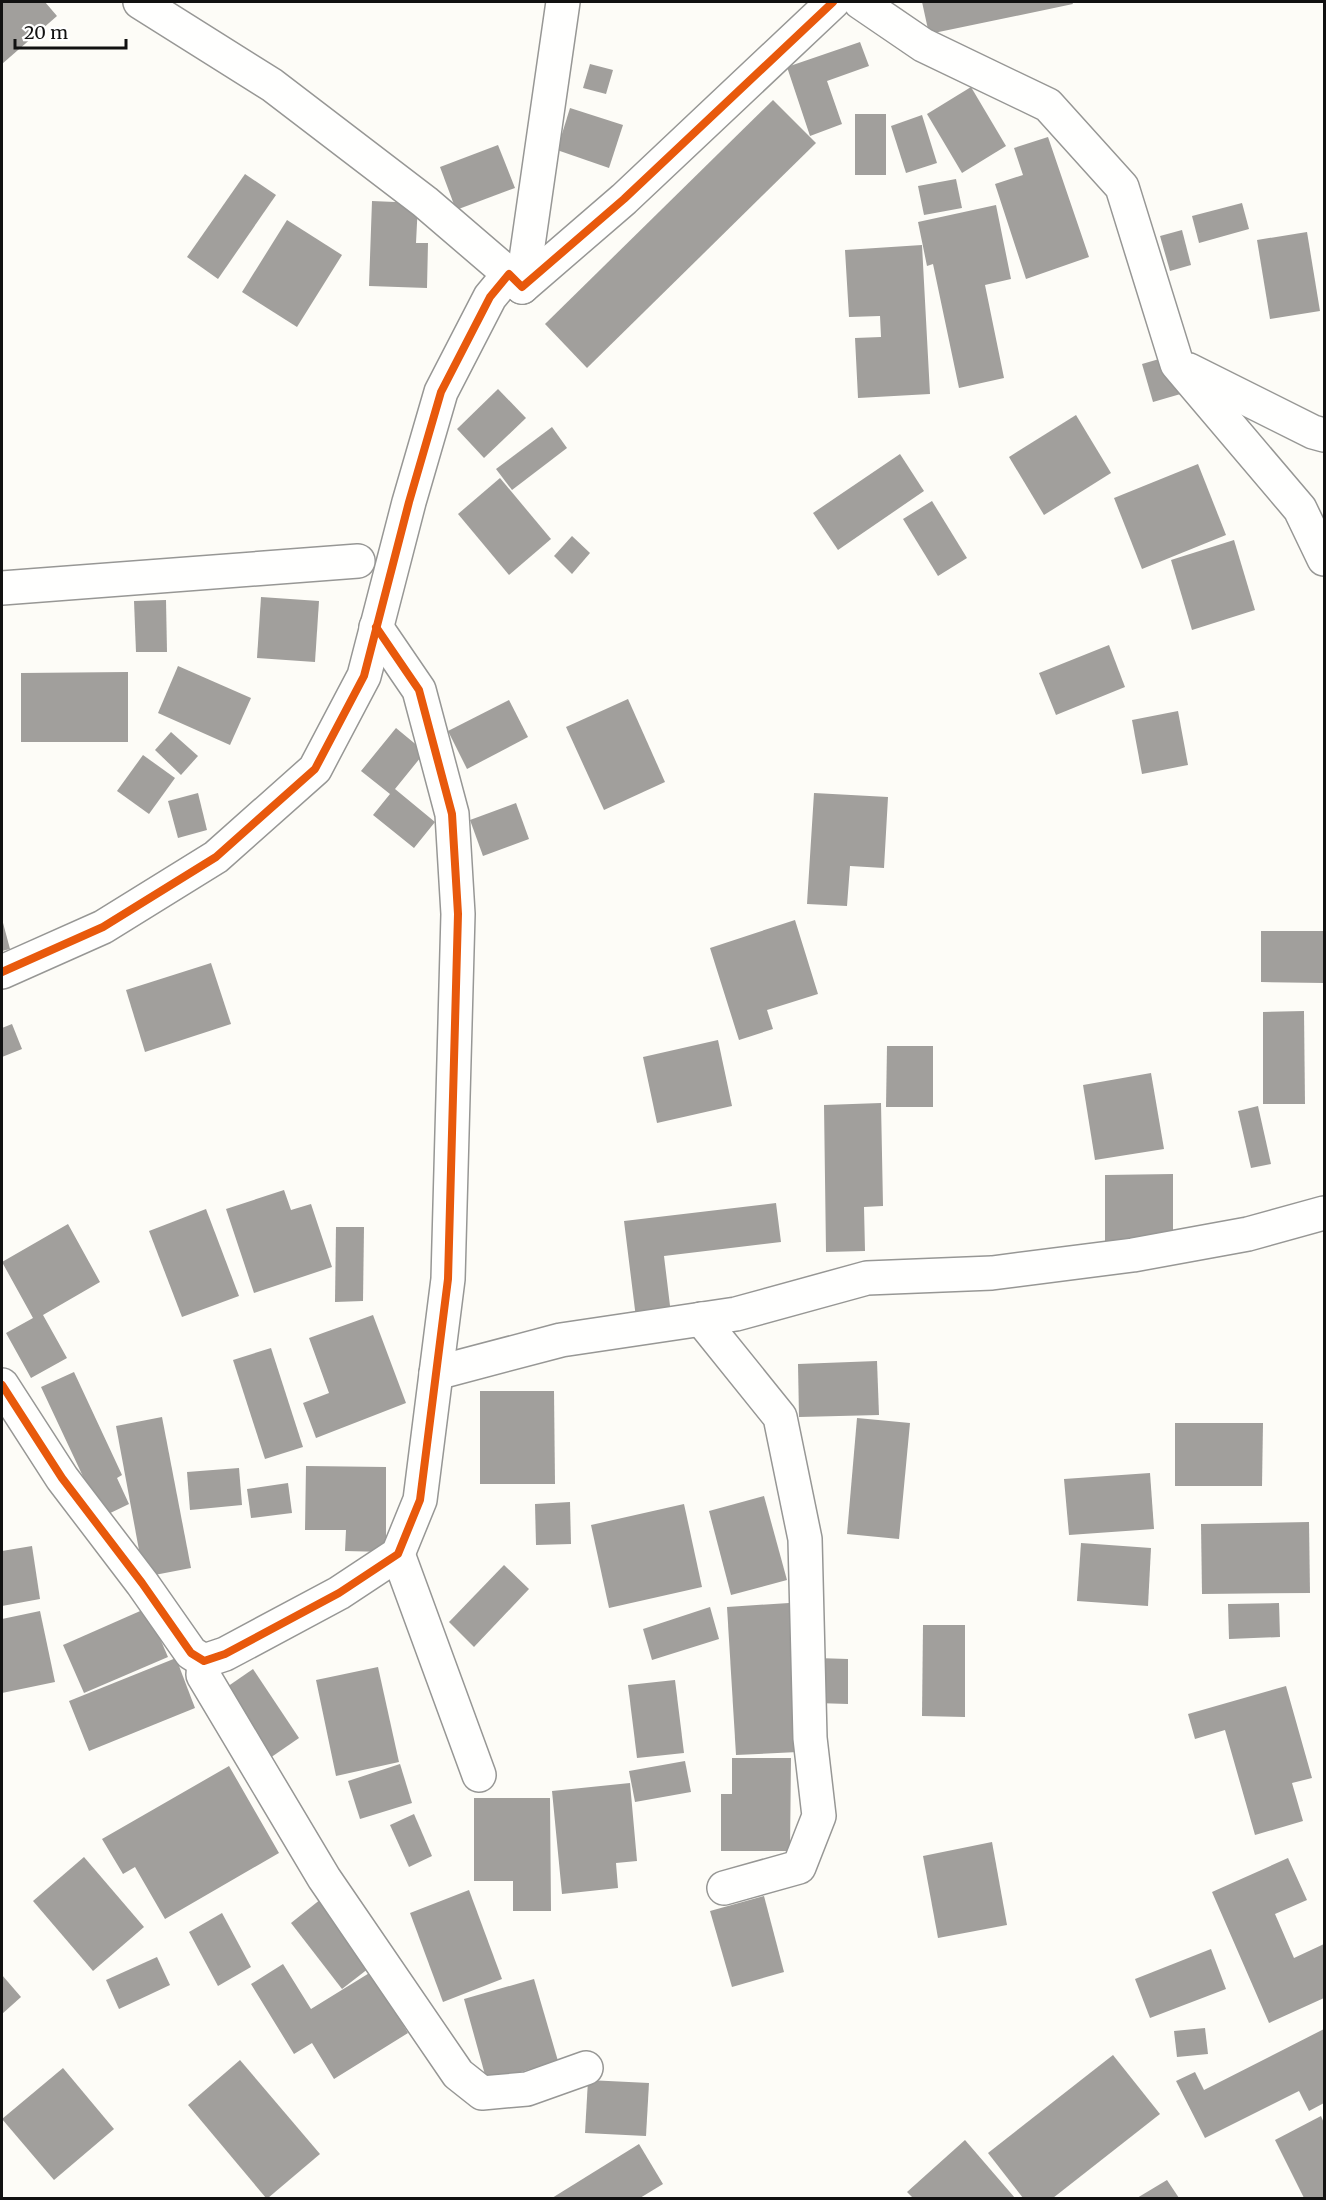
<svg xmlns="http://www.w3.org/2000/svg" width="1326" height="2200" viewBox="0 0 1326 2200" font-family="Merriweather,serif">
  <style>
    .building { fill: #a19f9c }
    .lines { fill: none; stroke-linecap: round; stroke-linejoin: round }
    .street-casing { stroke: #979795; stroke-width: 36 }
    .street { stroke: #fffffe; stroke-width: 33 }
    .cycleway-casing { stroke: #fff; stroke-width: 11 }
    .cycleway { stroke: #e8590c; stroke-width: 8 }
  </style>
  <rect width="100%" height="100%" fill="#fdfcf7"/>
  <!-- building -->
  <g class="building">
    <path d="M2,2H45L57,16L2,64Z"/>
    <path d="M922,2H1072L1073,4L929,34Z"/>
    <path d="M860,42L869,66L827,81L842,124L810,136L787,67Z"/>
    <path d="M590,64L613,70L606,94L583,88Z"/>
    <path d="M971,87L1006,146L962,173L927,114Z"/>
    <path d="M773,100L816,143L587,368L545,324Z"/>
    <path d="M570,108L623,125L609,168L557,150Z"/>
    <rect x="855" y="114" width="31" height="61"/>
    <path d="M922,115L937,163L906,173L891,126Z"/>
    <path d="M1048,137L1089,257L1026,279L995,184L1023,175L1014,148Z"/>
    <path d="M498,145L515,188L456,210L440,167Z"/>
    <path d="M245,174L276,195L218,279L187,257Z"/>
    <path d="M956,179L962,208L924,215L918,186Z"/>
    <path d="M372,201L418,203L416,243H428L427,288L369,286Z"/>
    <path d="M1242,203L1249,229L1199,243L1192,216Z"/>
    <path d="M996,205L1011,279L985,285L1004,378L959,388L933,264L927,266L918,222Z"/>
    <path d="M287,220L342,255L297,327L242,292Z"/>
    <path d="M1182,230L1191,265L1170,271L1160,236Z"/>
    <path d="M1307,232L1320,311L1270,319L1257,240Z"/>
    <path d="M922,245L930,394L858,398L855,338L881,337L880,316L849,317L845,250Z"/>
    <path d="M1173,355L1184,393L1153,402L1142,364Z"/>
    <path d="M498,389L526,418L484,458L457,429Z"/>
    <path d="M1076,415L1111,473L1044,515L1009,457Z"/>
    <path d="M552,427L567,448L512,490L496,469Z"/>
    <path d="M900,454L924,491L838,550L813,513Z"/>
    <path d="M1198,464L1226,535L1142,569L1114,498Z"/>
    <path d="M500,478L551,539L509,575L458,514Z"/>
    <path d="M932,501L967,558L938,576L903,519Z"/>
    <path d="M572,536L590,553L572,574L554,556Z"/>
    <path d="M1234,540L1255,610L1192,630L1171,560Z"/>
    <path d="M261,597L319,601L315,662L257,658Z"/>
    <path d="M166,600L167,652H136L134,601Z"/>
    <path d="M1109,645L1125,687L1056,715L1039,673Z"/>
    <path d="M178,666L251,698L230,745L158,713Z"/>
    <path d="M128,672V742H21V673Z"/>
    <path d="M628,699L665,782L604,810L566,727Z"/>
    <path d="M509,700L528,737L467,769L448,731Z"/>
    <path d="M1178,711L1188,765L1142,774L1132,720Z"/>
    <path d="M396,728L425,752L395,789L435,822L414,848L373,815L390,794L361,771Z"/>
    <path d="M171,732L198,756L181,775L155,750Z"/>
    <path d="M143,755L175,778L149,814L117,791Z"/>
    <path d="M198,793L207,830L178,838L168,801Z"/>
    <path d="M814,793L888,797L884,868L850,866L847,906L807,904Z"/>
    <path d="M516,803L529,839L483,856L470,820Z"/>
    <path d="M2,919L10,949L2,951Z"/>
    <path d="M795,920L818,994L767,1010L773,1029L739,1040L710,948Z"/>
    <path d="M1261,931H1324V983L1261,982Z"/>
    <path d="M211,963L231,1024L145,1052L126,990Z"/>
    <path d="M1304,1011L1305,1104H1263V1012Z"/>
    <path d="M12,1024L22,1049L2,1057V1028Z"/>
    <path d="M718,1040L732,1106L657,1123L643,1057Z"/>
    <path d="M887,1046H933V1107H886Z"/>
    <path d="M1151,1073L1164,1149L1095,1160L1083,1085Z"/>
    <path d="M881,1103L883,1206L864,1207L865,1251L826,1252L824,1105Z"/>
    <path d="M1258,1106L1271,1164L1251,1168L1238,1111Z"/>
    <path d="M1173,1174V1240L1105,1241V1175Z"/>
    <path d="M284,1190L291,1210L311,1204L332,1267L254,1293L226,1209Z"/>
    <path d="M776,1203L781,1242L664,1256L671,1314L636,1318L624,1221Z"/>
    <path d="M206,1209L239,1296L182,1317L149,1231Z"/>
    <path d="M68,1224L100,1282L43,1315L67,1358L31,1378L6,1333L33,1318L2,1262Z"/>
    <path d="M336,1227H364L363,1301L335,1302Z"/>
    <path d="M373,1315L406,1403L316,1438L303,1403L329,1393L309,1338Z"/>
    <path d="M271,1348L303,1447L265,1459L233,1360Z"/>
    <path d="M877,1361L879,1415L799,1417L798,1364Z"/>
    <path d="M74,1372L122,1475L117,1478L129,1504L102,1517L41,1387Z"/>
    <path d="M480,1391H554L555,1484H480Z"/>
    <path d="M162,1417L191,1568L144,1577L116,1426Z"/>
    <path d="M857,1418L910,1423L899,1539L847,1534Z"/>
    <path d="M1175,1423H1263L1262,1486H1175Z"/>
    <path d="M306,1466L386,1467V1552L345,1551L346,1530H305Z"/>
    <path d="M239,1468L242,1505L190,1510L187,1472Z"/>
    <path d="M1150,1473L1154,1529L1069,1535L1064,1479Z"/>
    <path d="M288,1483L292,1513L251,1518L247,1489Z"/>
    <path d="M764,1496L787,1580L731,1595L709,1511Z"/>
    <path d="M570,1502L571,1544L536,1545L535,1504Z"/>
    <path d="M684,1504L702,1587L609,1608L591,1525Z"/>
    <path d="M1309,1522L1310,1593L1202,1594L1201,1524Z"/>
    <path d="M1081,1543L1151,1548L1148,1606L1077,1601Z"/>
    <path d="M32,1546L40,1599L2,1606V1551Z"/>
    <path d="M504,1565L529,1589L474,1647L449,1622Z"/>
    <path d="M789,1603L798,1752L736,1755L727,1607Z"/>
    <path d="M1279,1603L1280,1637L1229,1639L1228,1604Z"/>
    <path d="M710,1607L719,1639L652,1660L643,1629Z"/>
    <path d="M147,1608L168,1657L84,1693L63,1645Z"/>
    <path d="M40,1611L55,1682L2,1693V1619Z"/>
    <path d="M923,1625H965V1717L922,1716Z"/>
    <path d="M176,1658L195,1708L89,1751L69,1701Z"/>
    <path d="M817,1658L848,1659V1704L816,1703Z"/>
    <path d="M378,1667L399,1762L336,1776L316,1680Z"/>
    <path d="M253,1669L299,1738L270,1758L224,1689Z"/>
    <path d="M675,1680L684,1753L637,1758L628,1685Z"/>
    <path d="M1286,1686L1312,1778L1292,1783L1303,1821L1255,1835L1225,1730L1195,1739L1188,1714Z"/>
    <path d="M732,1758H791L790,1851H721V1794H732Z"/>
    <path d="M685,1761L691,1792L635,1802L629,1771Z"/>
    <path d="M400,1764L412,1803L360,1819L348,1781Z"/>
    <path d="M229,1766L279,1853L165,1919L135,1867L123,1874L102,1839Z"/>
    <path d="M630,1783L637,1861L616,1863L618,1888L562,1894L552,1791Z"/>
    <path d="M474,1798H550L551,1911H513V1881H474Z"/>
    <path d="M414,1814L432,1856L409,1867L390,1825Z"/>
    <path d="M992,1842L1007,1925L938,1938L923,1856Z"/>
    <path d="M84,1857L144,1927L93,1971L33,1901Z"/>
    <path d="M1288,1858L1307,1900L1275,1914L1294,1958L1324,1944V1998L1269,2023L1212,1892Z"/>
    <path d="M469,1890L502,1979L443,2002L410,1913Z"/>
    <path d="M764,1896L784,1972L732,1987L710,1911Z"/>
    <path d="M321,1899L373,1965L342,1989L291,1923Z"/>
    <path d="M222,1913L251,1967L218,1986L189,1932Z"/>
    <path d="M1211,1949L1226,1989L1150,2018L1135,1979Z"/>
    <path d="M157,1957L170,1985L119,2009L106,1980Z"/>
    <path d="M283,1964L311,2009L371,1972L408,2033L334,2079L312,2043L294,2054L251,1984Z"/>
    <path d="M2,1975L21,1997L2,2014Z"/>
    <path d="M534,1979L558,2061L487,2082L464,1999Z"/>
    <path d="M1205,2028L1208,2054L1177,2057L1174,2031Z"/>
    <path d="M1324,2029V2103L1309,2111L1299,2091L1205,2138L1176,2081L1195,2072L1204,2090Z"/>
    <path d="M1113,2055L1160,2114L1053,2198H1023L988,2153Z"/>
    <path d="M240,2060L320,2154L268,2198H266L188,2105Z"/>
    <path d="M63,2068L114,2129L54,2180L2,2119Z"/>
    <path d="M588,2080L649,2083L646,2136L585,2133Z"/>
    <path d="M1321,2116L1324,2123V2198H1304L1275,2140Z"/>
    <path d="M965,2140L1015,2198H913L907,2192Z"/>
    <path d="M639,2144L663,2184L640,2198H552Z"/>
    <path d="M1167,2180L1179,2198H1137Z"/>
  </g>
  <g class="lines">
    <defs>
      <g id="street">
        <path d="M140,2L272,85L425,202L509,274"/>
        <path d="M860,2L923,45L1048,105L1122,187L1177,364L1300,509L1324,559"/>
        <path d="M522,287L563,2"/>
        <path d="M1189,370L1313,432L1324,435"/>
        <path d="M2,588L358,561"/>
        <path d="M2,972L103,927L216,857L315,769L364,676L409,502L441,392L490,297L509,274L522,287L624,199L833,2"/>
        <path d="M701,1319L780,1417L805,1539L810,1738L819,1816L799,1867L724,1888"/>
        <path d="M436,1373L561,1340L736,1314L867,1278L992,1273L1133,1255L1248,1234L1324,1213"/>
        <path d="M2,1385L62,1478L142,1583L191,1653L204,1661L225,1654L339,1593L398,1554L420,1500L448,1279L458,914L452,814L419,690L376,627"/>
        <path d="M398,1554L479,1775"/>
        <path d="M204,1661L203,1675L324,1878L458,2074L482,2093L527,2089L586,2068"/>
      </g>
    </defs>
    <!-- street casing -->
    <use href="#street" class="street-casing"/>
    <!-- street -->
    <use href="#street" class="street"/>
    <defs>
      <g id="cycleway">
        <path d="M2,972L103,927L216,857L315,769L364,676L409,502L441,392L490,297L509,274L522,287L624,199L833,2"/>
        <path d="M2,1385L62,1478L142,1583L191,1653L204,1661L225,1654L339,1593L398,1554L420,1500L448,1279L458,914L452,814L419,690L376,627"/>
      </g>
    </defs>
    <!-- cycleway casing -->
    <use href="#cycleway" class="cycleway-casing"/>
    <!-- cycleway -->
    <use href="#cycleway" class="cycleway"/>
  </g>
  <!-- border -->
  <rect width="1326" height="2200" fill="none" stroke="#111111" stroke-width="6"/>
  <!-- scale -->
  <path d="M15 39v9h111v-9" fill="none" stroke="#111111" stroke-width="3"/>
  <text x="24" y="39" font-size="18" fill="#111111" stroke="#ffffff" stroke-width="4.5" paint-order="stroke">20 m</text>
</svg>
